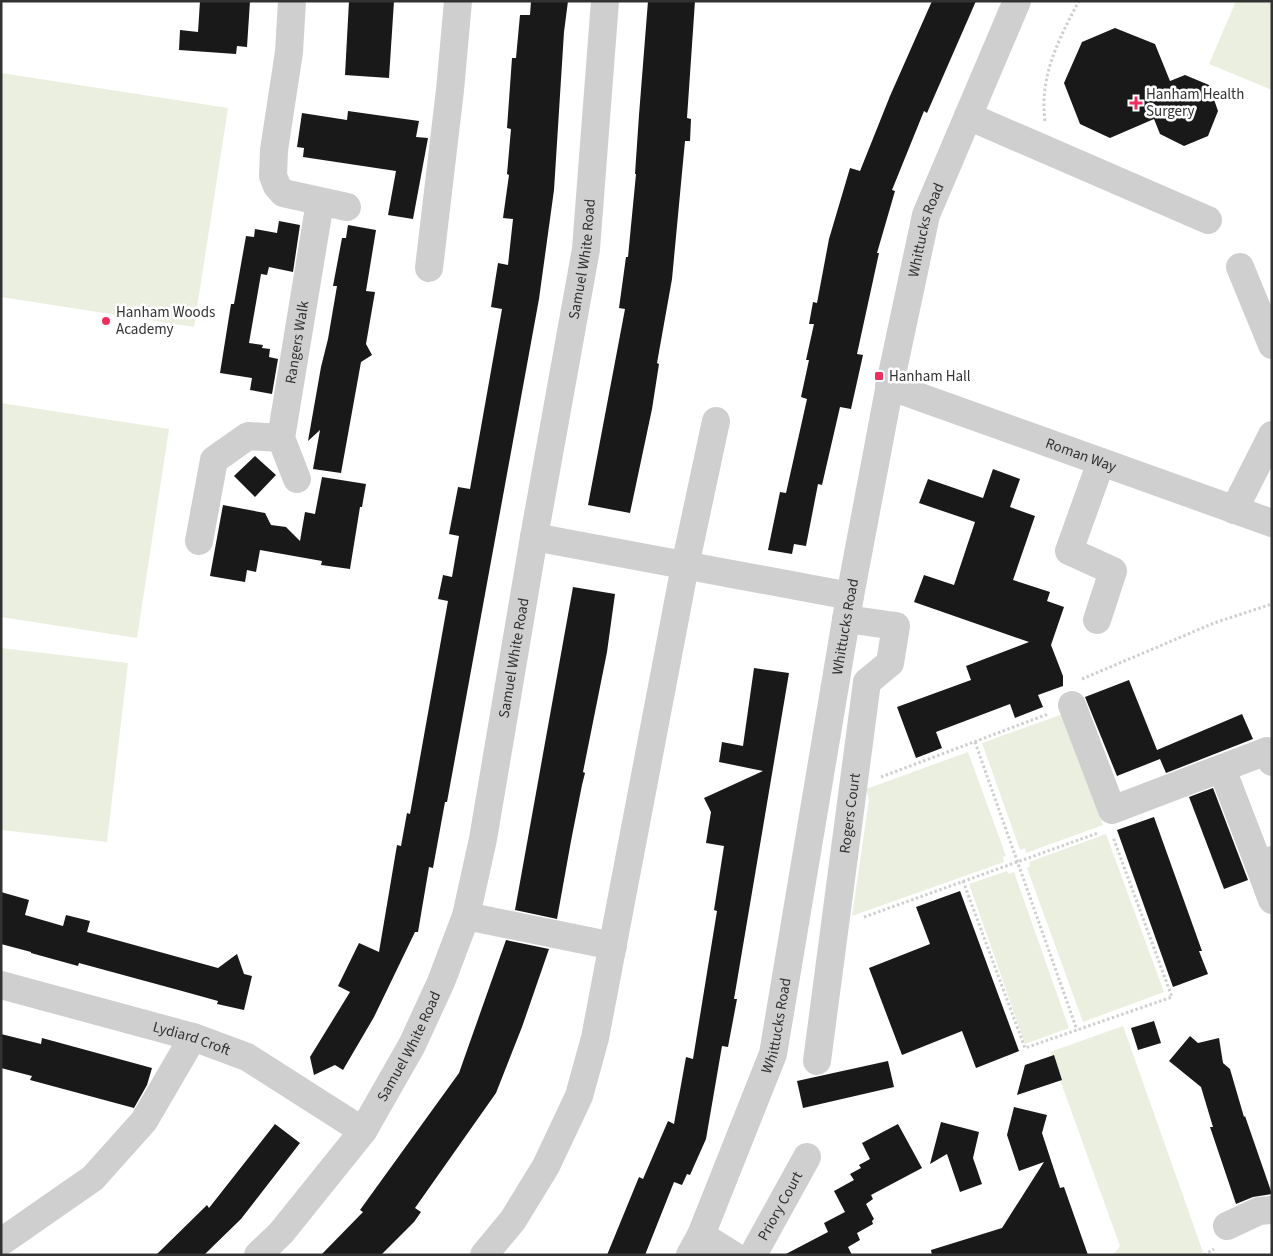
<svg xmlns="http://www.w3.org/2000/svg" width="1273" height="1256" viewBox="0 0 1273 1256" font-family="'Source Sans 3',sans-serif">
  <style>
    .green { fill: #ebefe0 }
    .building { fill: #191919 }
    .lines { fill: none; stroke-linecap: round; stroke-linejoin: round }
    .path { stroke: #cfcfcf; stroke-width: 3; stroke-dasharray: 2.5 2.5; stroke-linecap: butt }
    .minor { stroke: #cfcfcf; stroke-width: 28 }
    .poi-dot { fill: #ee2f5e; stroke: #fff; stroke-width: 2 }
    .labels { text-anchor: middle; stroke-width: 5; stroke-linejoin: round; paint-order: stroke }
    .poi-label { font-size: 15px; fill: #323232; stroke: #fff; text-anchor: start }
    .street-label { font-size: 15px; fill: #323232; stroke: #fff }
  </style>
  <rect width="100%" height="100%" fill="#fff"/>
  <!-- green -->
  <g class="green">
    <path d="M1236,1H1272V90L1209,64Z"/>
    <path d="M1,73L228,108L194,327L1,297Z"/>
    <path d="M1,403L169,429L137,638L1,617Z"/>
    <path d="M1,648L128,663L107,842L1,830Z"/>
    <path d="M1063,714L1103,825L1026,853L1025,848L1020,850L982,743Z"/>
    <path d="M968,752L1006,856L1003,857L1004,862L852,916L869,799L866,789Z"/>
    <path d="M1106,834L1164,992L1083,1022L1027,868L1030,866L1029,862Z"/>
    <path d="M1007,871L1009,874L1014,872L1069,1028L1025,1044L969,884Z"/>
    <path d="M1123,1026L1204,1255H1113L1120,1246L1050,1052Z"/>
  </g>
  <!-- building -->
  <g class="building">
    <path d="M200,1H250L247,47L237,46L236,54L179,50L180,30L198,32Z"/>
    <path d="M349,1H394L389,78L345,75Z"/>
    <path d="M531,1H568L564,32L554,190L539,299L447,802H445L433,868L429,867L418,932H415L374,1017L343,1070L335,1065L314,1075L310,1057L350,992L338,986L359,943L379,952L397,845L401,846L407,813L410,814L448,601L438,599L443,575L452,577L459,536L449,534L458,487L470,489L502,309L491,307L498,263L508,265L513,219L503,218L509,175L507,174L511,129L507,128L512,58H516L520,15H530Z"/>
    <path d="M648,1H695L687,118L691,119L690,141H685L672,279L657,363L659,364L652,409L630,513L588,505L625,309L619,308L626,257H628L636,174H635L639,115Z"/>
    <path d="M932,1H976L927,113L924,111L892,190L895,191L877,253H879L857,354L863,355L851,409L840,407L822,485L818,484L806,546L794,544L792,554L768,550L780,492L786,493L807,399L801,397L809,360H806L814,324H809L813,302L817,303L829,239L850,168L860,171L890,96Z"/>
    <path d="M1115,28L1155,44L1170,81L1185,75L1209,85L1218,111L1208,136L1184,146L1160,134L1154,119L1110,138L1080,124L1064,83L1082,42Z"/>
    <path d="M348,111L419,121L416,137L428,138L413,219L388,215L396,171L303,157L304,148L297,147L302,113L347,120Z"/>
    <path d="M279,221L300,225L293,272L269,267L267,275L261,274L249,343L263,345L262,348L270,349L269,357L278,359L272,394L250,390L252,378L220,373L231,304H234L246,236L254,237L255,229L277,233Z"/>
    <path d="M348,225L376,230L366,291L375,292L366,344L372,355L361,362L341,473L313,469L320,430L308,441L321,367L328,339L337,286H333L342,238H346Z"/>
    <path d="M255,456L276,475L255,497L234,476Z"/>
    <path d="M993,469L1020,479L1010,507L1035,516L1013,580L1050,592L1047,601L1064,607L1051,645L1063,676V686L1038,695L1043,707L1015,718L1010,704L936,732L942,748L916,758L897,707L971,680L966,666L1029,642L914,602L924,575L954,585L975,522L919,503L928,479L983,498Z"/>
    <path d="M322,477L366,484L362,507H360L350,569L321,565L322,561L260,550L256,572L247,570L245,582L210,576L223,505L265,513L271,525L286,527L300,541L305,512L315,514Z"/>
    <path d="M573,587L615,594L607,652L583,772L585,773L582,785L571,841L557,919L515,910Z"/>
    <path d="M754,668L789,673L734,999H737L728,1047L722,1046L706,1139L690,1175L687,1174L682,1185L674,1182L645,1255H607L639,1177L643,1179L668,1121L674,1124L686,1057L693,1059L717,911L714,910L724,846L706,843L711,812L704,798L763,771L719,762L722,742L743,746Z"/>
    <path d="M1129,680L1157,750L1242,714L1253,739L1166,773L1160,759L1117,776L1085,697Z"/>
    <path d="M1213,788L1248,880L1224,889L1189,797Z"/>
    <path d="M1154,817L1202,951H1199L1208,974L1173,987L1117,830Z"/>
    <path d="M960,891L1019,1051L976,1068L962,1031L902,1055L869,968L930,944L916,907Z"/>
    <path d="M1,892L29,900L25,915L63,926L66,915L90,921L87,932L218,968L237,954L244,974L252,976L244,1010L217,1004L218,1001L182,991L79,963L78,966L31,953V952L1,944Z"/>
    <path d="M506,940L549,949L522,1027L496,1093L415,1208L421,1212L414,1222L381,1255H321L363,1212L360,1210L459,1073Z"/>
    <path d="M1154,1021L1161,1043L1138,1050L1131,1028Z"/>
    <path d="M1,1034L41,1044L42,1038L152,1068L147,1085L134,1108L30,1080L32,1076L1,1068Z"/>
    <path d="M1190,1036L1198,1043L1219,1038L1223,1063L1230,1069L1244,1117L1245,1116L1272,1194L1253,1197L1236,1204L1210,1127H1213L1201,1087L1169,1061Z"/>
    <path d="M1054,1055L1062,1080L1017,1095L1025,1065Z"/>
    <path d="M888,1061L894,1087L803,1108L797,1081Z"/>
    <path d="M1014,1107L1047,1115L1042,1133L1060,1188L1064,1187L1088,1255H932L931,1250L1002,1228L1044,1162L1019,1171L1007,1135Z"/>
    <path d="M941,1122L979,1132L973,1158L982,1184L960,1192L947,1154L930,1164Z"/>
    <path d="M275,1124L300,1143L241,1219L204,1255H156L207,1205L209,1208Z"/>
    <path d="M898,1124L922,1168L871,1195L873,1199L866,1204L874,1219L872,1221L873,1224L857,1233L860,1240L848,1247L852,1255H784L828,1232L824,1223L845,1212L834,1191L854,1180L850,1174L861,1168L859,1165L870,1159L862,1143Z"/>
  </g>
  <g class="lines">
    <!-- path -->
    <g class="path">
      <path d="M1045,121C1039,77 1059,38 1079,1"/>
      <path d="M1082,679L1214,623L1272,604"/>
      <path d="M975,742L1077,1030"/>
      <path d="M881,777L1048,714"/>
      <path d="M963,881L1025,1048L1172,997L1113,837"/>
      <path d="M864,917L1098,833"/>
      <path d="M1204,1255L1214,1249"/>
    </g>
    <!-- minor -->
    <g class="minor">
      <path d="M292,1L289,52L274,150L273,176L277,186L283,193L347,207"/>
      <path d="M968,116L1208,220"/>
      <path d="M1240,267L1272,345"/>
      <path d="M429,268L450,90L458,1"/>
      <path id="s1" d="M889,386L1272,523"/>
      <path id="s2" d="M297,479L281,438L320,202"/>
      <path d="M1234,510L1272,435"/>
      <path d="M534,537L850,596"/>
      <path d="M199,541L214,460L248,436L281,438"/>
      <path d="M1097,620L1113,571L1069,551L1101,462"/>
      <path d="M1072,705L1112,810L1267,751L1272,762"/>
      <path d="M1222,769L1259,865L1272,860"/>
      <path d="M1259,865L1272,900"/>
      <path d="M466,916L613,946"/>
      <path id="s3" d="M1,985L193,1037L247,1057L363,1131"/>
      <path id="s4" d="M817,1061L867,682L890,663L896,626L846,619"/>
      <path d="M1227,1226L1259,1211L1272,1210"/>
      <path d="M701,1235L733,1255"/>
      <path d="M1,1242L93,1178L144,1121L193,1037"/>
      <path id="s5" d="M258,1255L281,1233L363,1131L412,1045L441,982L466,916L483,839L534,537L586,249L605,1"/>
      <path d="M484,1255L513,1220L546,1166L579,1096L595,1038L685,566L716,421"/>
      <path id="s6" d="M690,1255L701,1235L773,1054L850,596L891,379L926,215L1017,1"/>
      <path id="s7" d="M753,1255L807,1157"/>
    </g>
  </g>
  <!-- markers -->
  <g class="poi-dot">
    <path d="M1133.5 95.5h5v5h5v5h-5v5h-5v-5h-5v-5h5z"/>
    <circle cx="106" cy="321" r="5"/>
    <rect x="874" y="371" width="10" height="10" rx="2.5"/>
  </g>
  <g class="labels">
    <!-- poi labels -->
    <g class="poi-label">
      <text x="1146" y="99">Hanham Health<tspan x="1146" dy="17">Surgery</tspan></text>
      <text x="116" y="317">Hanham Woods<tspan x="116" dy="17">Academy</tspan></text>
      <text x="889" y="381">Hanham Hall</text>
    </g>
    <!-- street labels -->
    <g class="street-label">
      <text dy="5" stroke="none"><textPath href="#s6" startOffset="1056">Whittucks Road</textPath></text>
      <text dy="5" stroke="none"><textPath href="#s5" startOffset="1069">Samuel White Road</textPath></text>
      <text dy="5" stroke="none"><textPath href="#s2" startOffset="141">Rangers Walk</textPath></text>
      <text dy="5" stroke="none"><textPath href="#s1" startOffset="204">Roman Way</textPath></text>
      <text dy="5" stroke="none"><textPath href="#s6" startOffset="651">Whittucks Road</textPath></text>
      <text dy="5" stroke="none"><textPath href="#s5" startOffset="664">Samuel White Road</textPath></text>
      <text dy="5" stroke="none"><textPath href="#s4" startOffset="250">Rogers Court</textPath></text>
      <text dy="5" stroke="none"><textPath href="#s6" startOffset="246">Whittucks Road</textPath></text>
      <text dy="5" stroke="none"><textPath href="#s3" startOffset="198">Lydiard Croft</textPath></text>
      <text dy="5" stroke="none"><textPath href="#s5" startOffset="259">Samuel White Road</textPath></text>
      <text dy="5" stroke="none"><textPath href="#s7" startOffset="56">Priory Court</textPath></text>
    </g>
  </g>
  <!-- border -->
  <rect width="1273" height="1256" fill="none" stroke="#323232" stroke-width="5"/>
</svg>
